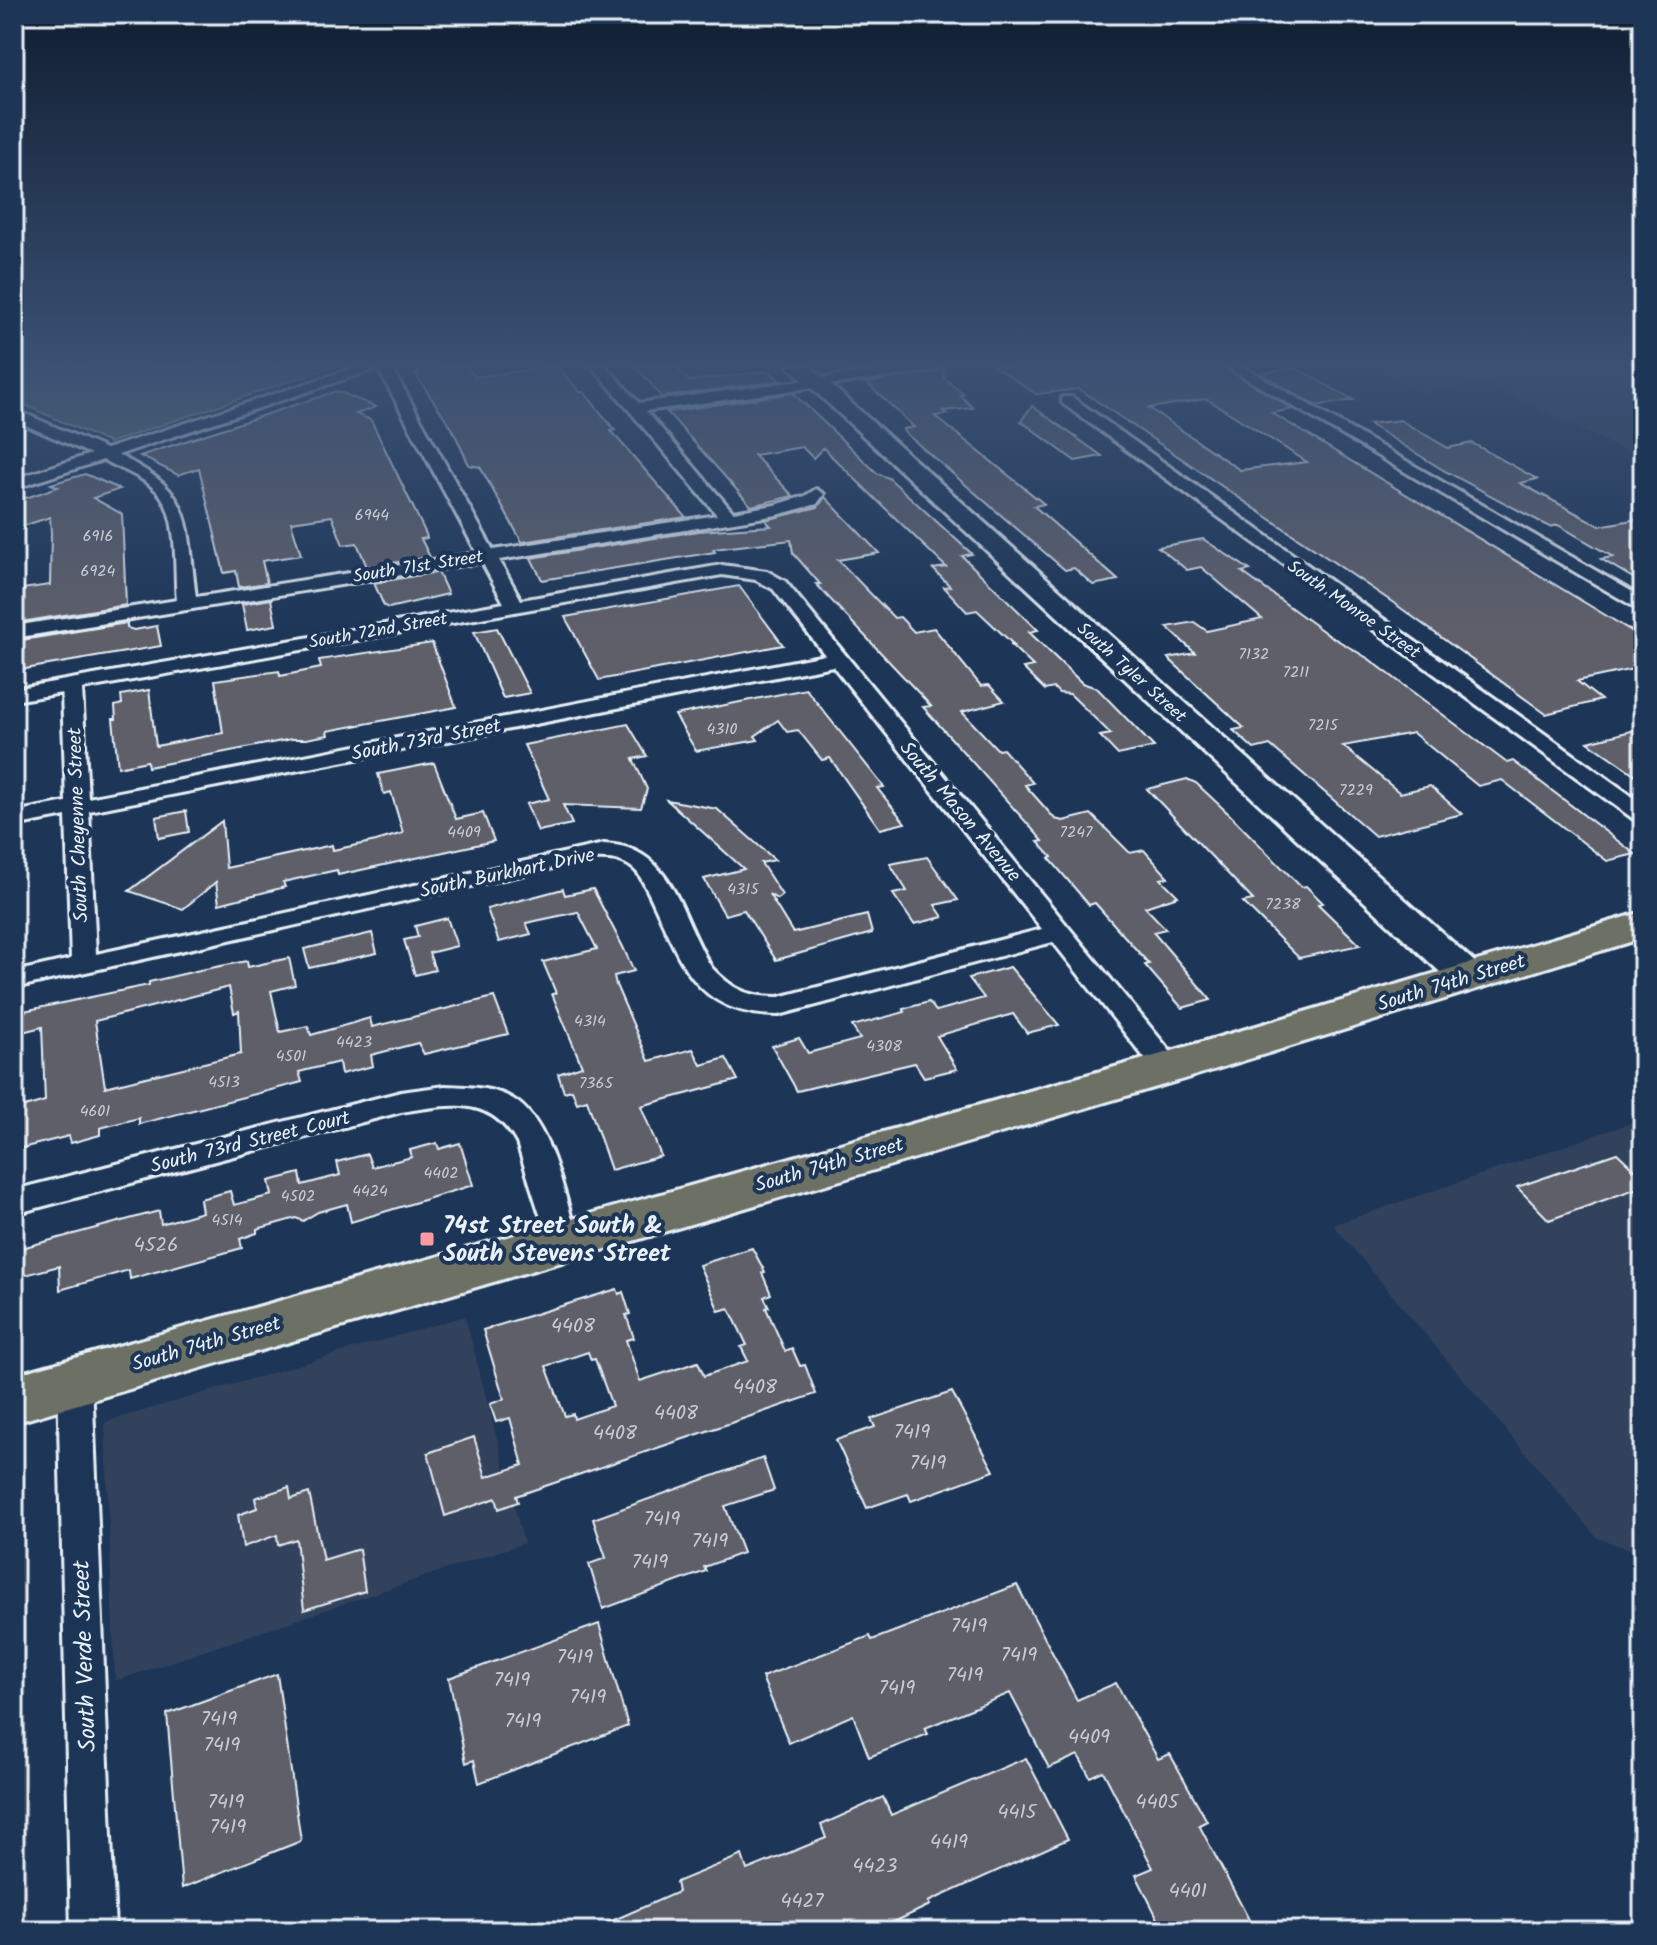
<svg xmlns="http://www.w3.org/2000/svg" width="1657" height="1945" viewBox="0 0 1657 1945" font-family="Kalam,sans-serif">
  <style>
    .built { fill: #31425c }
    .green { fill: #5d726d; stroke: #a2b2b2; stroke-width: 2 }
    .building { fill: #5f5f69; stroke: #e8f1f8; stroke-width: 2; fill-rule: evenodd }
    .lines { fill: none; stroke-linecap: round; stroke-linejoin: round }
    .street-casing { stroke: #e8f1f8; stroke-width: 6 }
    .secondary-casing { stroke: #e8f1f8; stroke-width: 6 }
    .primary-casing { stroke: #e8f1f8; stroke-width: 6 }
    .street { fill: #1d3557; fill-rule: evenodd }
    .secondary { fill: #1d3557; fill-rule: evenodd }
    .primary { fill: #6c7065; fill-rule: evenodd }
    .poi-dot { fill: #ff9aa2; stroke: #1d3557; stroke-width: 3 }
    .labels { text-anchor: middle; stroke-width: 8; stroke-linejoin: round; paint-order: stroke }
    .number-label { font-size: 16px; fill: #c6ccd4 }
    .far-street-label { font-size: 18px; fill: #e8f1f8; stroke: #1d3557 }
    .street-label { font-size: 20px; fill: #e8f1f8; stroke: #1d3557 }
    .near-number-label { font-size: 20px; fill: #c6ccd4 }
    .near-poi-label { font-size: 24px; font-weight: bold; fill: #e8f1f8; stroke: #1d3557; text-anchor: start }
    .near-street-label { font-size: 24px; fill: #e8f1f8; stroke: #1d3557 }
  </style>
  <rect width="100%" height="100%" fill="#1d3557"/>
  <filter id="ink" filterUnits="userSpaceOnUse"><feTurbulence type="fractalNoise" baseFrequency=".0125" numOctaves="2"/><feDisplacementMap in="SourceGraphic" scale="16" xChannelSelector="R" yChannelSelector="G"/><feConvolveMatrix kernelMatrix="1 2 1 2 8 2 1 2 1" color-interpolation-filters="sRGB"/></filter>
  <g filter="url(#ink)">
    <!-- built -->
    <g class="built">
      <path d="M1369,366H1643V460L1484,382L1421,393Z"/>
      <path d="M1643,1119V1554L1597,1538L1333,1225Z"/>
      <path d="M465,1316L524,1543L115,1681L105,1422Z"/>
      <path d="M14,1456L25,1459L28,1931H14Z"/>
    </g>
    <!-- green -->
    <path class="green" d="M14,366H335L109,443L14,400Z"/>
    <!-- building -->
    <g class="building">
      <path d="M414,366H467L475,377L558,366L580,392H584L615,430L611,431L686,517L522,542L480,467L469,465L452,428L415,374L419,373Z"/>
      <path d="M636,366H675L689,381L769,371L780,381L661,397Z"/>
      <path d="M994,366H1222L1293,409L1272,413L1643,638V667L1577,681L1601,700L1546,714L1398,606L1079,389L1036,394ZM1206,399L1220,407L1307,462L1240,470L1149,408Z"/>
      <path d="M1296,368L1314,378L1354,400L1316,406L1260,373Z"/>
      <path d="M943,369L944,378L964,394L960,395L973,408L943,411L947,414L935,416L1044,504L1034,506L1118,580L1093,585L1074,568L1065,570L904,432L903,429L914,427L867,383Z"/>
      <path d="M337,391L376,407L356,414L371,420L426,534L427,538L421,539L430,557L367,567L357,543L343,545L332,516L291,522L301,555L262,561L267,583L239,587L236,571L224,573L199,468L178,475L140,456Z"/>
      <path d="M793,393L878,474L889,478L972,554L962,556L1038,630L1029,632L1082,683L1097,688L1154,747L1118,755L1100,736L1111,734L1070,694L1059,693L1054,688L1045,690L1023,668L1033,666L1011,645H1014L977,610L967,612L944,587L950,586L933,569L946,567L823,448L813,458L802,447L754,455L793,496L751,506L667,412Z"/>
      <path d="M1032,406L1102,456L1075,461L1021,421Z"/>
      <path d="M1400,420L1448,448L1472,443L1537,479L1520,483L1600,526L1643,518V584L1601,559L1613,557L1558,525L1550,527L1443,470L1369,424Z"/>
      <path d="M85,474L120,489L93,498L122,514L126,605L15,623V590L50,585L51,534L50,517L14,529V502L58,487L51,484Z"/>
      <path d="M825,497L879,553L838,560L894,618L900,617L914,632L934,628L981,686L989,685L1004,701L962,712L998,750L1003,749L1033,783L1025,785L1055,819L1063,821L1091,814L1130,853L1144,850L1168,877L1161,879L1178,896L1145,907L1166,929L1153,932L1211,1000L1182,1008L1145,965L1149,964L1095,903L1089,905L1049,858L1052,857L1038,842L1043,841L923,707L931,706L816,584H820L793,553L791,540L713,549L715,552L542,580L531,558L698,531L771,526L765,520L818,507Z"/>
      <path d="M1203,539L1250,570L1242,572L1327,634L1369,659L1507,763L1513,761L1635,854L1607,861L1502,780L1478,786L1413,733L1343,746L1400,793L1430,786L1462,814L1375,836L1270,745L1254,749L1233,730L1244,728L1168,658L1195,653L1167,627L1194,622L1207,631L1262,619L1201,567L1187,570L1158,547Z"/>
      <path d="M438,572L448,594L389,608L384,606L374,583Z"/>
      <path d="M739,586L783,645L599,680L565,617Z"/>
      <path d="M271,599L276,625L247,630L242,604Z"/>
      <path d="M127,623V628L134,630L157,626L161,646L19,670L16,641Z"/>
      <path d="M497,628L530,693L503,698L474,632Z"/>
      <path d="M432,643L456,707L327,731L328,735L306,739H292L148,767L147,761L118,767L113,719H116L115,706L122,704L121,695L149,690L156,746L223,733L215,680L279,671L280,676L321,668L319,660Z"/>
      <path d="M806,689L884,787L877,788L905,823L880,829L830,758L822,760L798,730L787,732L778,720L755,736L758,740L696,751L675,715Z"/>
      <path d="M628,724L647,756L633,759L647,789L641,808L563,805L572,824L538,831L526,804L549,799L524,745Z"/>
      <path d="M1643,728V780L1588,742Z"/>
      <path d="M434,763L456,819L483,813L494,841L338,875L337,870L283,882L285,887L219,904L216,882L183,909L129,891L222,821L226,868L332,845L333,850L376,841L403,833L391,792L384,794L378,774Z"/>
      <path d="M1187,779L1196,783L1230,815L1301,887L1306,886L1323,903L1318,904L1360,945L1299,958L1243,902L1253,900L1147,789Z"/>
      <path d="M667,800L717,809L775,860L761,863L782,895L777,899L769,894L793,933L867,915L872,933L776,960L744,910L725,915L704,879L744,869Z"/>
      <path d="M186,811L189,832L159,838L156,817Z"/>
      <path d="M927,857L958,900L935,905L943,917L914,924L893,894L907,891L890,864Z"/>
      <path d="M563,889L565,895L593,889L623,947L634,971L614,976L616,985L649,1061L693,1049L701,1065L726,1058L738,1080L641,1106L661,1156L611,1170L587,1100L577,1103L572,1090L564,1092L558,1074L582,1066L552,994L556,993L543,962L597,949L578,912L526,923L531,934L499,942L487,909Z"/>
      <path d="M447,918L457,946L429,953L435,970L415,975L404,940L418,937L415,926Z"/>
      <path d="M372,933L377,953L309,968L304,949Z"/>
      <path d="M289,958L295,985L271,991L280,1032L308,1026L311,1035L370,1018L372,1027L494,997L508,1034L424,1054L418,1043L371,1055L373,1066L341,1074L339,1062L299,1072L302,1082L139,1124V1118L100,1128V1135L71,1143L69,1136L14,1150V1110L45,1101L42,1027L14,1034V1013L149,985V982L200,970L247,961L248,967ZM229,987L234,1013L239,1011L241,1054L105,1087L95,1021Z"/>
      <path d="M1010,967L1059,1025L1027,1033L1013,1014L937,1036L957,1069L924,1077L915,1063L797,1091L772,1046L799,1038L808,1053L860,1039L852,1026L905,1012L903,1009L929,1002L936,1011L984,998L969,978Z"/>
      <path d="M437,1143L439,1149L460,1143L473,1185L351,1222L347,1204L318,1212L303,1221L296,1218L257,1229V1233L240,1239L242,1248L130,1279L129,1270L60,1290L59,1266L14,1278V1250L159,1211L161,1224L202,1212L200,1199L230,1191L234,1205L272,1195L269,1181L300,1173L302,1185L340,1175L337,1162L367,1154L372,1167L412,1157L410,1150Z"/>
      <path d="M1617,1153L1634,1169L1643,1166V1186L1549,1220L1517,1187Z"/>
      <path d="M752,1248L765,1272L762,1273L771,1294L764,1297L769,1307L766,1308L785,1351L792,1348L800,1366L805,1365L816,1394L516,1496L518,1502L499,1509L496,1498L445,1516L428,1453L474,1437L486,1477L523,1465L510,1418L496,1422L490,1404L504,1399L483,1330L617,1289L619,1294L623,1292L630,1314L626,1315L634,1338L626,1340L640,1381L698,1362L704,1376L748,1361L741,1347L747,1345L729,1308L719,1311L699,1265ZM588,1352L591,1360L595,1359L612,1406L574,1419L573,1414L565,1416L546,1366Z"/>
      <path d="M952,1392L994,1471L911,1501L908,1494L867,1508L836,1440L875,1427L871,1419Z"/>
      <path d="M763,1458L774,1490L725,1506L743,1553L704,1567L706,1571L603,1609L589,1564L606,1558L593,1519Z"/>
      <path d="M289,1487L291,1499L309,1493L323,1560L359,1549L365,1591L304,1610L296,1539L278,1545L277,1535L243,1547L238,1515L257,1508L255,1498Z"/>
      <path d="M1017,1585L1077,1700L1116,1683L1158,1759L1170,1754L1207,1821L1199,1825L1255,1931H1164L1136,1875L1153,1868L1103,1771L1090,1777L1078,1755L1049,1768L1010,1693L925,1728L928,1734L869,1757L853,1715L789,1743L762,1677L870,1636L872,1640Z"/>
      <path d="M599,1624L628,1726L479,1783L474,1760L466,1763L449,1678Z"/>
      <path d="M277,1674L301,1841L182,1888L167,1714Z"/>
      <path d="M1026,1758L1068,1839L928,1902L930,1905L875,1931H589L678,1892L676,1882L742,1855L747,1870L826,1838L821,1825L883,1797L891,1815Z"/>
    </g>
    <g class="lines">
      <defs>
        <g id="street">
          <path d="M360,366H391L493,550L717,515L592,366H606L639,403L908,366H943L936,370L646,411L733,512L775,505L805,496L816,489L824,494L817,504L777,515L499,560L521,600L722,565L767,571L785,581L1178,1061L1182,1068L1178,1075L1168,1078L1158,1075L1053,942L779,1015C681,1015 678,942 638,873C625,859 611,858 593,859L14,988V972L71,959L66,816L14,826V812L66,802L62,693L14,701V689L504,603L482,562L14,638V626L177,600C174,570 179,523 161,496C149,479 121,469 103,460L14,489V479L91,454L14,420V409L106,449ZM378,368L477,553L196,597C186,520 196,493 118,455ZM722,575L756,580L773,589L825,655L88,798L82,689ZM833,666L1042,929L779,997C748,997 733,990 712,968C680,918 674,846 604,844L96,954L89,811Z"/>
          <path d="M1225,366H1242L1643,598V612Z"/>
          <path d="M1062,397H1072L1643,804V822L1635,820L1062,403Z"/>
          <path d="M445,1086C468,1087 493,1087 513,1099C552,1122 565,1199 578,1240L573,1249L562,1252L551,1249L517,1143C490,1094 448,1105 401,1112L14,1214V1190L401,1092Z"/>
          <path d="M75,1367L87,1371L92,1381L115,1931H71L58,1381L63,1371Z"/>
        </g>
        <path id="secondary" d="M788,366H810L1480,967L1486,976L1480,985L1467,988L1454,985Z"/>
        <path id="primary" d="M1643,912V938L1184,1079L14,1423V1375L1158,1055Z"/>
      </defs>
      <!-- street casing -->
      <use href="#street" class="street-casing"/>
      <!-- secondary casing -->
      <use href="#secondary" class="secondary-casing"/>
      <!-- primary casing -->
      <use href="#primary" class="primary-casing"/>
      <!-- street -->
      <use href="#street" class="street"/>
      <!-- secondary -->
      <use href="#secondary" class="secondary"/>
      <!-- primary -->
      <use href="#primary" class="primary"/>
    </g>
  </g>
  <!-- sky -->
  <linearGradient id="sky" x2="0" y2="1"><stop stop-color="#101d30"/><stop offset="0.57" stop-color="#3a5174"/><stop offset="1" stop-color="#3a5174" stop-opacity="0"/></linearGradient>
  <rect width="1657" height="638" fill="url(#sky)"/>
  <!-- markers -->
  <rect class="poi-dot" x="419" y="1231" width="16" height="16" rx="4"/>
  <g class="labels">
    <!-- number labels -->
    <g class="number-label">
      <text x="372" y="520">6944</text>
      <text x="98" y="541">6916</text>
      <text x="98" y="576">6924</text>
      <text x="1254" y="659">7132</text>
      <text x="1296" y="677">7211</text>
      <text x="1323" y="730">7215</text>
      <text x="722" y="734">4310</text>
      <text x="1356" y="795">7229</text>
      <text x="464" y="837">4409</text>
      <text x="1076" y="837">7247</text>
      <text x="743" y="894">4315</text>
      <text x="1283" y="909">7238</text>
      <text x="590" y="1026">4314</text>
      <text x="354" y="1047">4423</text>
      <text x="884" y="1051">4308</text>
      <text x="291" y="1061">4501</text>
      <text x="224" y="1087">4513</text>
      <text x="596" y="1088">7365</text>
      <text x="95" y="1116">4601</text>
      <text x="441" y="1178">4402</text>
      <text x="370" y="1196">4424</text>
      <text x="298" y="1201">4502</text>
      <text x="227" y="1225">4514</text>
    </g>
    <!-- far-street labels -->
    <g class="far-street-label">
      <text transform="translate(418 566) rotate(-9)" y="6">South 71st Street</text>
      <text transform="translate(1354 609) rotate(35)" y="6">South Monroe Street</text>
      <text transform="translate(378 630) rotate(-10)" y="6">South 72nd Street</text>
      <text transform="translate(1132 672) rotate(42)" y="6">South Tyler Street</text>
    </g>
    <!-- street labels -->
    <g class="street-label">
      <text transform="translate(426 739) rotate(-11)" y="7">South 73rd Street</text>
      <text transform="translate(961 811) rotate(50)" y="7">South Mason Avenue</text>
      <text transform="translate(77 825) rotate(-92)" y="7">South Cheyenne Street</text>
      <text transform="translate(507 872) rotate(-12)" y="7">South Burkhart Drive</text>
      <text transform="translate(1451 982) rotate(-17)" y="7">South 74th Street</text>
      <text transform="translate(250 1141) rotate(-14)" y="7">South 73rd Street Court</text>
      <text transform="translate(829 1164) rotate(-16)" y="7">South 74th Street</text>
      <text transform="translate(206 1343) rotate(-16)" y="7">South 74th Street</text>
    </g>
    <!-- near-number labels -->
    <g class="near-number-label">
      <text x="156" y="1251">4526</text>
      <text x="573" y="1332">4408</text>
      <text x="755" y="1393">4408</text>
      <text x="676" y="1419">4408</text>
      <text x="912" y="1438">7419</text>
      <text x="615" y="1439">4408</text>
      <text x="928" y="1469">7419</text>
      <text x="662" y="1525">7419</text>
      <text x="710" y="1547">7419</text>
      <text x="650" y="1568">7419</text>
      <text x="969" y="1632">7419</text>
      <text x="1019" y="1661">7419</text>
      <text x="575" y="1663">7419</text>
      <text x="965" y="1681">7419</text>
      <text x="512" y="1686">7419</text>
      <text x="897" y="1694">7419</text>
      <text x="588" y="1703">7419</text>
      <text x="219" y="1725">7419</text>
      <text x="523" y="1727">7419</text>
      <text x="1089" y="1743">4409</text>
      <text x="222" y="1751">7419</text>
      <text x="226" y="1808">7419</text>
      <text x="1157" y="1808">4405</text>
      <text x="1017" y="1818">4415</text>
      <text x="228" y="1833">7419</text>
      <text x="949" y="1848">4419</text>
      <text x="875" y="1872">4423</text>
      <text x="1188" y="1897">4401</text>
      <text x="802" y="1907">4427</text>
    </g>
    <!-- near-poi labels -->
    <g class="near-poi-label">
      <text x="443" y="1233">74st Street South &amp;<tspan x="443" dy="28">South Stevens Street</tspan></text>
    </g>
    <!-- near-street labels -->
    <g class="near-street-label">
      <text transform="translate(84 1656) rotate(-92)" y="8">South Verde Street</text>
    </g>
  </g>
  <!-- margin -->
  <rect width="1657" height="1945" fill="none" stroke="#1d3557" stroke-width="48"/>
  <rect x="24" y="24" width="1609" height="1897" fill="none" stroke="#e8f1f8" stroke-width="3" filter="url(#ink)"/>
</svg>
